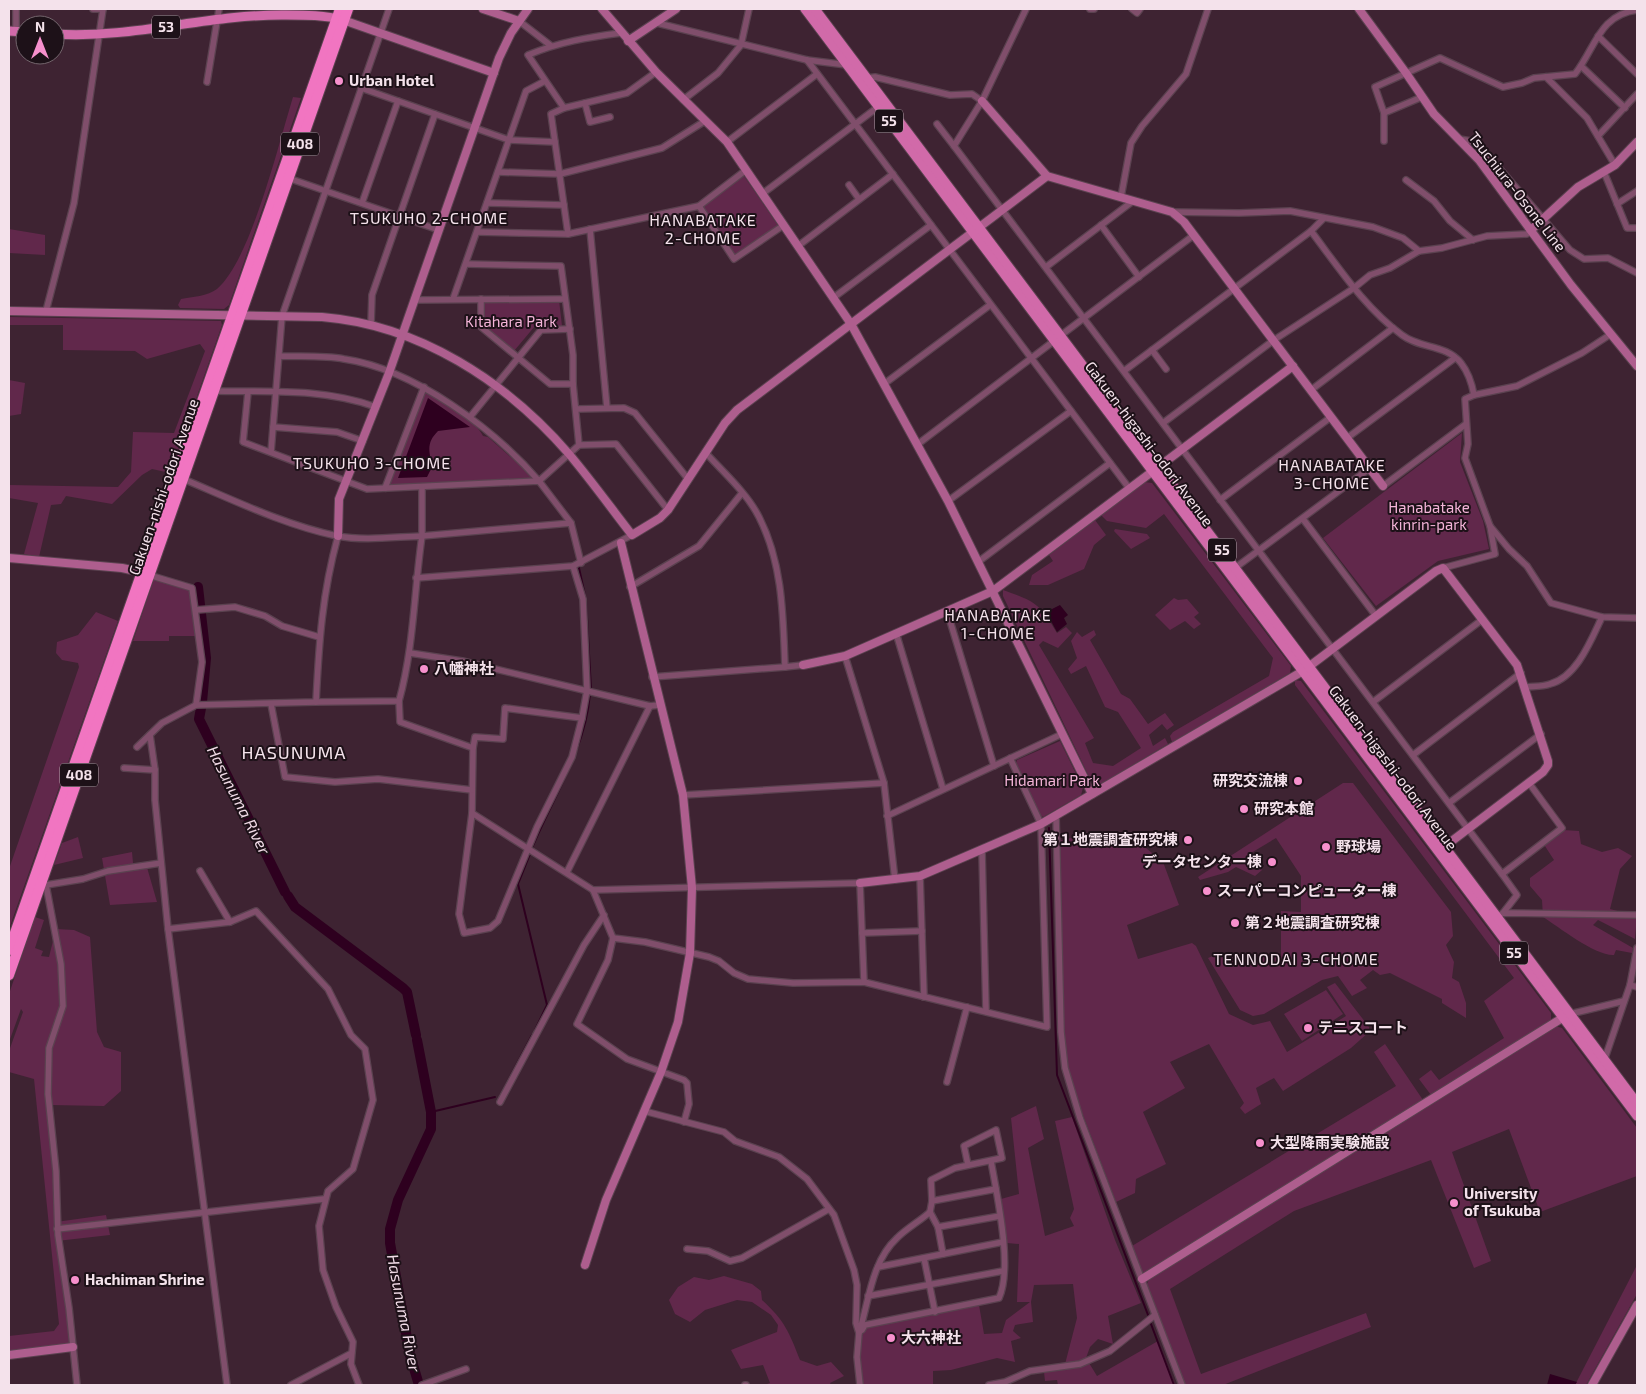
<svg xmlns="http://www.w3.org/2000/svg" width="1646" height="1394" viewBox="0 0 1646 1394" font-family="'Exo 2','Noto Sans JP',sans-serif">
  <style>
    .green { fill: #61284b }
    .water { fill: #2e001f }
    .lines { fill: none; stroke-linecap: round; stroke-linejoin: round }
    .stream { stroke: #2e001f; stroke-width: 2 }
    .river { stroke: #2e001f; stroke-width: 10 }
    .street-casing { stroke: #5b4250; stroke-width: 8 }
    .secondary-casing { stroke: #5b4250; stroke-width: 10 }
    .primary-casing { stroke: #5b4250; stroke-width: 11 }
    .highway-casing { stroke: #5b4250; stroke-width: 12 }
    .street { stroke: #804e6b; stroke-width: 5.5 }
    .secondary { stroke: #ae5e8e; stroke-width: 8 }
    .primary { stroke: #d16aa9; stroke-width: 9 }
    .highway { stroke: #f175c1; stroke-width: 10 }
    .poi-dot { fill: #f790cd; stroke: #1d1118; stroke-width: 2 }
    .labels { text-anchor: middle; stroke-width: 4; stroke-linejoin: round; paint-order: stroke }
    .shield { fill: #1d1118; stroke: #b4a3ac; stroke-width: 1 }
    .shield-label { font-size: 14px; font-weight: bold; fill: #f4e2eb }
    .poi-label { font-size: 15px; font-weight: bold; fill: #f4e2eb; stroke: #1d1118; text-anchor: start }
    .street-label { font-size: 15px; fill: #f4e2eb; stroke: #1d1118 }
    .park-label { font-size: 15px; fill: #f4b4d8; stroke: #1d1118 }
    .neighbourhood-label { font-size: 16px; letter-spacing: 1px; fill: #f4e2eb; stroke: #1d1118 }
    .water-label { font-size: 16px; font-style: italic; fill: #f1dbe7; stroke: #1d1118 }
    .quarter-label { font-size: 18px; letter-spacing: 1px; fill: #f4e2eb; stroke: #1d1118 }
  </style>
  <rect width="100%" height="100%" fill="#3e2332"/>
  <!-- green -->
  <g class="green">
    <path d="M293,97L301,98L229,305L224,309L180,308L178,305L181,299C192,297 208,296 217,289C251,260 279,142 293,97Z"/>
    <path d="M744,176L777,224V227L734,255L703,209L704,205Z"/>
    <path d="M9,229L45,235V255L9,253Z"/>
    <path d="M559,300L562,326H535L514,351L479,325V301Z"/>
    <path d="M9,317L221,321L222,325L170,473L152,469L142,475L112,504L66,496L61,504L51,505L39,557L24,554L38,503L9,498V485L118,487L131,472L133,432L174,433L205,351L200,344L147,359L135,351L63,350V325H9Z"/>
    <path d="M9,380L25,383L21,414L9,416Z"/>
    <path d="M427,393C442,402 477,421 483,436L488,437L533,477L531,479L391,485L390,483L424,394Z"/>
    <path d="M1462,433L1460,462L1483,521L1489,549L1438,561L1376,606L1323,538Z"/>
    <path d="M1144,482L1152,483L1291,666L1290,673L1172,742L1170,736L1173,732L1269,676L1273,658L1164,514L1146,528L1107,521L1101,515Z"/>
    <path d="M1095,520L1106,535L1094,545L1084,569L1048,585H1029L1032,575L1053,561L1049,555Z"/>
    <path d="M1115,529L1147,534L1150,538L1131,549L1114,531Z"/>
    <path d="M154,579L189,589L196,636H169V641H133Z"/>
    <path d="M1003,590C1036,602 1039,603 1057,633L1066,627L1072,633L1058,648L1043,641L1039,645L1094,738L1085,743L1093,763L1113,766L1141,748L1118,712L1105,707L1086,666L1071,674L1068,669L1077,658L1071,641L1077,632L1082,637L1094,630L1096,635L1090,640L1121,694L1130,699L1148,724L1165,713L1174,725L1167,730L1162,724L1149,735L1153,746L1165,738L1168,744L1099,785L1092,783L1003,596Z"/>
    <path d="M1174,598L1178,600L1187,599L1199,613L1194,617L1201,624L1194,629L1185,621L1170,630L1155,615Z"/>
    <path d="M96,612L118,621L9,929V869L79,667L78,663L62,660L56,653L57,642L78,635Z"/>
    <path d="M1295,680L1301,681L1551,1013V1021L1431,1095L1419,1079L1431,1070L1439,1080L1504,1038L1484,1001L1514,978L1295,685Z"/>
    <path d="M1060,741L1083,788L1081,795L1043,817L1040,815L1016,763L1017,760Z"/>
    <path d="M1343,783H1353L1451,912L1453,936L1446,945L1454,962L1452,978L1459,982L1466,1003V1018L1442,1003V999L1390,973L1380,975L1373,970L1360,980L1367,988L1352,996L1338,976L1322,980L1264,1014L1253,1016L1240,1010L1208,958L1218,954L1224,957L1281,955V911L1301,912V876L1276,838L1251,853L1262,870L1255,876L1236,867L1228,872L1200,880L1198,877Z"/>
    <path d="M1563,830L1579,831L1581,844L1602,852L1618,848L1632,856L1620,869L1610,909L1637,916L1635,939L1598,920L1593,925L1633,948L1632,953L1616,950L1614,955C1595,956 1559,927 1543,917L1542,900L1530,886V878L1554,860L1543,843Z"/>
    <path d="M1088,834L1141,844L1163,862L1179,905L1127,925L1138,959L1192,943L1196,946L1229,1014L1253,1025L1270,1021L1287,1052L1346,1016L1327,987L1335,983L1369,1027V1032L1351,1048L1283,1091L1274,1078L1256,1088L1261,1104L1245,1114L1240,1108L1244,1103L1209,1044L1170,1062L1185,1088L1143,1112L1166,1164L1136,1179L1135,1193L1116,1202L1072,1086L1064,1047L1058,841Z"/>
    <path d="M78,837L83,858L54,865L62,843Z"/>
    <path d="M132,852L133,863L146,864L157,902L110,905L102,858Z"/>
    <path d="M35,917L44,920L35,948L43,951L41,956L49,957L56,929L74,930L90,937L97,1032L104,1047L121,1052V1091L104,1106L51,1105L56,1222L106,1215L110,1235L57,1241L70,1343L9,1351V1336L54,1331L59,1324L34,1079L9,1072V1051L23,1012L21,1009L9,1042V994Z"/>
    <path d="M1326,990L1343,1014L1302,1041L1284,1014Z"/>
    <path d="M1555,1026L1562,1028L1637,1128V1176L1540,1212L1509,1129L1452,1152L1491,1261L1474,1268L1431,1160L1294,1211L1170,1289L1201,1374L1366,1313L1371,1327L1223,1385H1185L1147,1284L1150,1277Z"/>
    <path d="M1385,1044L1423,1100L1146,1273L1142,1272L1132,1246L1396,1086L1374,1052Z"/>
    <path d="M1036,1106L1044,1139L1028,1148L1045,1236L1074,1226L1070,1218L1074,1209L1055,1121L1072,1117L1115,1240L1141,1303L1108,1316L1113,1344L1098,1339L1090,1347L1086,1358L1097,1376L1158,1341L1175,1385H1058L1057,1380L1045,1381L1044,1372L1064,1368L1077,1318L1073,1284L1034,1285L1031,1302L1033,1322L1015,1325L1013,1331L1021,1338L1011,1341L1015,1362L997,1358L951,1370L933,1371V1385H862C860,1369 855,1341 867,1328L979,1305L984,1334L1002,1333L1006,1320L1030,1302H1017L1019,1244L1007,1243L1001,1199L1019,1194L1011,1118Z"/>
    <path d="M1637,1265V1294L1586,1385H1575Z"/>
    <path d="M724,1276L752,1284L761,1291L762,1300C785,1321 789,1332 800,1360L817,1366L831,1362L844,1376L830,1383L831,1385H764L770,1383L763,1365L741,1369L731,1350L777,1332L778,1325L771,1315L752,1302L737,1300L705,1310L690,1322L675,1314L669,1300L678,1287L694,1277L709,1280Z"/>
  </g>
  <!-- water -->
  <g class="water">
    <path d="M428,398L470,427L438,431C425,444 430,452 432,467L427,477L398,478Z"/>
    <path d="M1060,605L1068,615L1064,618L1067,624L1057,632L1046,612Z"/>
    <path d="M1550,1374L1577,1382L1575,1385H1547Z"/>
  </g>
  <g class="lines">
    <!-- stream -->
    <g class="stream">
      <path d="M579,568L586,600L591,689"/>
      <path d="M1049,828L1057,1075L1148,1315"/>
      <path d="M532,848C553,797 585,751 590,694"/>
      <path d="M530,854L518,884L547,1005L535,1030"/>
      <path d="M500,1096L532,1035"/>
      <path d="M431,1112L495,1097"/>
      <path d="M1151,1324L1174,1385"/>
    </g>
    <!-- river -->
    <g class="river">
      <path d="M198,587L206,658L202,702"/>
      <path d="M201,708L199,719L285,892"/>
      <path d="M288,896L295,907L403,988L407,992L416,1035"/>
      <path d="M417,1040L431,1112V1129L398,1200L390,1229V1243L410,1355L419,1385"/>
    </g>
    <defs>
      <g id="street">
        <path d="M93,9H103"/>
        <path d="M1026,9L982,101L954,146L1502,874L1562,828L1529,783"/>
        <path d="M1090,9H1094"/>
        <path d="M1132,9L1137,13L1140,9"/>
        <path d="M519,21L550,45"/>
        <path d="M657,23L807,60L847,65"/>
        <path d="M16,32V9"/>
        <path d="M1598,36L1637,74"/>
        <path d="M807,60L1129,488"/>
        <path d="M1581,66L1625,108"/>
        <path d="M1546,77L1587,118L1615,165"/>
        <path d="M867,78L875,77L950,95L972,94L982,101"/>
        <path d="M207,82L219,9"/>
        <path d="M361,88L509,140L555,142"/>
        <path d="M1422,97L1384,113L1375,87L1440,58L1503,87L1522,83L1534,78L1575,74C1596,47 1599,15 1637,10"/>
        <path d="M683,100L718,73L741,45L749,9"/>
        <path d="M585,103L590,122L610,117"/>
        <path d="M564,108L528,55C559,42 589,37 621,33"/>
        <path d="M937,124L954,146"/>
        <path d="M1598,136L1637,94"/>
        <path d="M1459,139L1471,141L1488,155L1570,250L1584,259L1608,258L1637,273"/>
        <path d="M1384,141V113"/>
        <path d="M727,142L817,74"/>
        <path d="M498,172L560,174L662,148L705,121"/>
        <path d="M1604,172L1627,228H1637"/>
        <path d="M288,178L439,230"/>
        <path d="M1406,180L1434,201L1450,221L1473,240"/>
        <path d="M849,185L859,199"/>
        <path d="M762,194L874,110"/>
        <path d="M1121,197L1131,143L1142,126L1186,74L1208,9"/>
        <path d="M362,203L398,101"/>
        <path d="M487,203L564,205"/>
        <path d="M1617,204L1637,191"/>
        <path d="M699,206L734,259L784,225"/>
        <path d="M1172,212L1239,213L1290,211L1373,227L1403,238L1419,251"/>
        <path d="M1101,225L1139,277"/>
        <path d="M590,229L607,408"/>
        <path d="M1311,231C1339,268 1365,308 1402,335C1420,349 1446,344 1461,363C1468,372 1472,384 1474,395L1465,399L1468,444L1465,458L1490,526L1495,554L1443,568"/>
        <path d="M477,232L568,234L699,206L746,170"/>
        <path d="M568,234L551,114L564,108L627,93L656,72"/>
        <path d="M798,246L893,174"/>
        <path d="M1046,267L1133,201"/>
        <path d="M833,298L931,225"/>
        <path d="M453,299L526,91L545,81"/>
        <path d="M481,299V327L550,384H573"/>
        <path d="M415,300L565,299"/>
        <path d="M46,311L74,203L103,9"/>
        <path d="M371,324L372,295L435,114"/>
        <path d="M1064,333L1194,235"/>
        <path d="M1152,350L1166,369"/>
        <path d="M279,356C300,357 323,355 344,359C414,369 494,429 539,481L579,445L573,384V355L561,266L466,264"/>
        <path d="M1124,371L1311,231L1324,218"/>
        <path d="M884,384L990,305"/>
        <path d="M1311,390L1393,328"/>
        <path d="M213,391C269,392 323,388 376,407"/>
        <path d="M248,392L243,442L367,489L539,481L571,523L581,563"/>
        <path d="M1474,395L1517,386L1582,353L1611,334"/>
        <path d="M577,409L624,408L635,413L688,479"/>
        <path d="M470,417L541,330L570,329"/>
        <path d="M1163,423L1274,340L1354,288L1370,275L1390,268L1419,251L1442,248L1487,236L1527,234L1531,230"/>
        <path d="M273,427L337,432L363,441"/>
        <path d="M1347,438L1455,358"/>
        <path d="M918,444L1050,344"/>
        <path d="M579,445L616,444L668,510"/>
        <path d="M271,452L282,316L389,9"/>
        <path d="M705,452C723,472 747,493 759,517C783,564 783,616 785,667L803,665"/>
        <path d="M181,478C231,499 284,525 337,536C364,541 394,537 422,536C414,591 414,647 399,701L316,702"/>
        <path d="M1383,486L1466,424"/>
        <path d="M422,487V536L571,523"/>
        <path d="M385,488L424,387"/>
        <path d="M1220,500L1331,417"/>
        <path d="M948,501L1071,411"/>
        <path d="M1303,519L1376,616"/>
        <path d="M1490,526L1509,549L1527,566L1551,603L1602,617L1637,618"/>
        <path d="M978,562L1110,463"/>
        <path d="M1239,565L1370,468"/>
        <path d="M149,575L192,588L202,662L196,705"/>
        <path d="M416,578L573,566L632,535"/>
        <path d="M630,587L699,546L742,493"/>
        <path d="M196,610L235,607L265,616L282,626L319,637"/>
        <path d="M947,611L994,766"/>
        <path d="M896,633L943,789"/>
        <path d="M410,653L462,661L650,706L659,705"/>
        <path d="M845,656L884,783L895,880"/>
        <path d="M652,677L785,667"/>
        <path d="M1526,687C1533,686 1542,687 1550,684C1577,677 1591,640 1602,617"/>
        <path d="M399,701L400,722L473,748L472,813L593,890L613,938L645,942L709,957L719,961L734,973L748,979L793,983L864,982L1047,1027L1041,824L1010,758"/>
        <path d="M1373,702L1483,619"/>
        <path d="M271,704L285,777L335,782L378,779L472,790"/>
        <path d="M150,735L155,770V800L168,929L227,1385"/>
        <path d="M137,747L162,723L196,705L316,702C319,643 322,594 338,536"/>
        <path d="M473,748L475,737L503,739L505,708L582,718"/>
        <path d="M1413,755L1521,673"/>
        <path d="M124,768L155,770"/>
        <path d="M683,795L884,783"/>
        <path d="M1449,803L1541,734"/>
        <path d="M472,813L459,914L464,933L490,928L498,921L537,827L572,757L582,718L587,690L583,599L573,566"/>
        <path d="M1056,815L1061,1032L1065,1068L1080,1118L1182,1385"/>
        <path d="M887,816L1062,734"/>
        <path d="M982,851L986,1011"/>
        <path d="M200,871L230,922"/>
        <path d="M567,872L650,706"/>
        <path d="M1502,874L1517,895L1503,913"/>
        <path d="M920,876L924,997"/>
        <path d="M41,883L46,885L61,964L63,1006L49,1048L48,1094L56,1171L58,1235L69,1308L77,1385"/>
        <path d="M46,885L83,879L108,871L161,863"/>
        <path d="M593,890L860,883L864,982"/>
        <path d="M1497,917L1503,913L1637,915"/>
        <path d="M168,929L230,922L256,911L328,989L351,1035L365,1049L373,1100L353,1169L328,1191L319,1226L323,1270L336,1307L353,1342L351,1364L359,1385"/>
        <path d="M862,933L922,931"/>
        <path d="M613,938L608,960L577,1024L627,1059L684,1080L687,1083L689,1104L684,1122"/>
        <path d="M1630,985L1637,987"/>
        <path d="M1570,1014L1624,1001"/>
        <path d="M1605,1058L1630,985L1637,948"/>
        <path d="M947,1082L967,1007"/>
        <path d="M500,1102L584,945L604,915"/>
        <path d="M644,1111L724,1132L735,1141L779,1157L807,1179L834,1215L854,1270L857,1285L856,1323L859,1333L857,1357L860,1385"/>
        <path d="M932,1201L996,1189"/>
        <path d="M930,1212L938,1227L943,1254"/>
        <path d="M938,1227L1000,1216"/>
        <path d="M57,1229L324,1199"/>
        <path d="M687,1249L708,1251L730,1261L742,1258L829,1209"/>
        <path d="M924,1258L935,1312"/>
        <path d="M878,1267L1003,1242"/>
        <path d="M868,1296L1003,1271"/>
        <path d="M862,1330L865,1325L999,1298C1013,1267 997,1196 991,1161"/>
        <path d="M859,1333C869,1302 871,1262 897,1238C907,1228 920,1221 930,1212L932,1201L931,1180L955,1168L1002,1158L996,1130L964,1146L968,1165"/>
        <path d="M291,1385L350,1354"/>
        <path d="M422,1385L466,1369"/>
        <path d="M745,1385H746"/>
        <path d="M989,1385L1005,1382L1030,1371L1080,1364L1110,1351L1155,1315"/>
      </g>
      <g id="secondary">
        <path d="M483,9L519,21"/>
        <path d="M602,9L656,72L727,142L851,324L948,501L1092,794"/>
        <path d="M1359,9L1406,73L1434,114L1479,160L1571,285L1637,366"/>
        <path d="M343,20L494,73"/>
        <path d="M628,41L676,9"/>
        <path d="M982,101L1047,176L1172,212L1184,222L1383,486"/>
        <path d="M1531,230L1578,187L1615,165L1637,142"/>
        <path d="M9,311L322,317C419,325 506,381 569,454C591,480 611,508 632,535L660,518L668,510L725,423L737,410L1047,176"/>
        <path d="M338,536L339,499L389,373L499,58L511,33L528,9"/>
        <path d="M9,558L122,568L145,573"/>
        <path d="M803,665L845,656L993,591L1293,366"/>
        <path d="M860,883L920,876L1041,824L1303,671L1436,571L1443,568L1517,665L1548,761V765L1543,772L1440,850"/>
        <path d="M585,1265L606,1200L661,1072L678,1022L690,953L692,888L683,795L621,543"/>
        <path d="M1142,1279L1567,1015"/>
        <path d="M9,1355L73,1347"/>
        <path d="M1592,1385L1637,1305"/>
      </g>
      <g id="primary">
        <path d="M805,9L1637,1116"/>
        <path d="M815,9L1637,1103"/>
        <path d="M9,31L25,32"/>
        <path d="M55,34C133,39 208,14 286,15C306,15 325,15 343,20"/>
      </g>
      <g id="highway">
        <path d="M9,950L340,9"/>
        <path d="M9,975L348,9"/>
      </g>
    </defs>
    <!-- street casing -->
    <use href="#street" class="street-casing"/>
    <!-- secondary casing -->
    <use href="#secondary" class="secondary-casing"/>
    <!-- primary casing -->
    <use href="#primary" class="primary-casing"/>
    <!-- highway casing -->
    <use href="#highway" class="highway-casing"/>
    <!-- street -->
    <use href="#street" class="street"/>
    <!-- secondary -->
    <use href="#secondary" class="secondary"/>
    <!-- primary -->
    <use href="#primary" class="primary"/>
    <!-- highway -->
    <use href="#highway" class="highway"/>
  </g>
  <!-- markers -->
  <g class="poi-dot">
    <circle cx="339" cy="81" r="5"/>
    <circle cx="424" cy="669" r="5"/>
    <circle cx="1298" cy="781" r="5"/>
    <circle cx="1244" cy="809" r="5"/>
    <circle cx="1188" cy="840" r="5"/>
    <circle cx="1326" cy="847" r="5"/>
    <circle cx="1272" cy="862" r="5"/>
    <circle cx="1207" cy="891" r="5"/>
    <circle cx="1235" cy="923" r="5"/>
    <circle cx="1308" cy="1028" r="5"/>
    <circle cx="1260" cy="1143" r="5"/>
    <circle cx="1454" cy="1203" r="5"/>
    <circle cx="75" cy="1280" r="5"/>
    <circle cx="891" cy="1338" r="5"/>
  </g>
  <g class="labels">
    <!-- shield labels -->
    <g class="shield">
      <rect x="152" y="15.5" width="28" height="23" rx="4"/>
      <rect x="875" y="109.5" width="28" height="23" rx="4"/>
      <rect x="281" y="132.5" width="38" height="23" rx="4"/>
      <rect x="1208" y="538.5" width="28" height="23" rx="4"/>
      <rect x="60" y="763.5" width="38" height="23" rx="4"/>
      <rect x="1500" y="941.5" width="28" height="23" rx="4"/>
    </g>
    <g class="shield-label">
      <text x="166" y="32">53</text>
      <text x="889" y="126">55</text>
      <text x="300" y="149">408</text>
      <text x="1222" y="555">55</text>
      <text x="79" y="780">408</text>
      <text x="1514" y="958">55</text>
    </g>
    <!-- poi labels -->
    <g class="poi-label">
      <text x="349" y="86">Urban Hotel</text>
      <text x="434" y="674">八幡神社</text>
      <text x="1288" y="786" text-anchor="end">研究交流棟</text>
      <text x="1254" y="814">研究本館</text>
      <text x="1178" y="845" text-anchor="end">第１地震調査研究棟</text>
      <text x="1336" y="852">野球場</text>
      <text x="1262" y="867" text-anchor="end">データセンター棟</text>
      <text x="1217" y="896">スーパーコンピューター棟</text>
      <text x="1245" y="928">第２地震調査研究棟</text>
      <text x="1318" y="1033">テニスコート</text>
      <text x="1270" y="1148">大型降雨実験施設</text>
      <text x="1464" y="1199">University<tspan x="1464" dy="17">of Tsukuba</tspan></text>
      <text x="85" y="1285">Hachiman Shrine</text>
      <text x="901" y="1343">大六神社</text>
    </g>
    <!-- street labels -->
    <g class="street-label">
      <text transform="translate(1517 192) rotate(52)" y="5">Tsuchiura-Osone Line</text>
      <text transform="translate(1149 444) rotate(53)" y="5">Gakuen-higashi-odori Avenue</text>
      <text transform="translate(164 487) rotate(-71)" y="5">Gakuen-nishi-odori Avenue</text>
      <text transform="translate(1393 768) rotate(53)" y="5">Gakuen-higashi-odori Avenue</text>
    </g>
    <!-- park labels -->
    <g class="park-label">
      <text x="511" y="327">Kitahara Park</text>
      <text x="1429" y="513">Hanabatake<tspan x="1429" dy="17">kinrin-park</tspan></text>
      <text x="1052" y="786">Hidamari Park</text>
    </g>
    <!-- neighbourhood labels -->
    <g class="neighbourhood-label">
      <text x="429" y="224">TSUKUHO 2-CHOME</text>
      <text x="703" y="226">HANABATAKE<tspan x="703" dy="18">2-CHOME</tspan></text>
      <text x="372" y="469">TSUKUHO 3-CHOME</text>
      <text x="1332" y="471">HANABATAKE<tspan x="1332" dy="18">3-CHOME</tspan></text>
      <text x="998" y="621">HANABATAKE<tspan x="998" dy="18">1-CHOME</tspan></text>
      <text x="1296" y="965">TENNODAI 3-CHOME</text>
    </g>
    <!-- water labels -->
    <g class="water-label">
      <text transform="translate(239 800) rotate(63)" y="6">Hasunuma River</text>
      <text transform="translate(404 1313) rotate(79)" y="6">Hasunuma River</text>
    </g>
    <!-- quarter labels -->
    <g class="quarter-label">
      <text x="294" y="759">HASUNUMA</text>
    </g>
  </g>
  <!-- border -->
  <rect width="1646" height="1394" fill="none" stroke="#f4e2eb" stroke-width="20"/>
  <!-- north arrow -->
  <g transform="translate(40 40)"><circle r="24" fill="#1d1118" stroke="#73656c"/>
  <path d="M0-4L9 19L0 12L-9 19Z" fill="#f790cd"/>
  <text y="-8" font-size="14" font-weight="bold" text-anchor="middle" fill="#f4e2eb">N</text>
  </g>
</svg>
